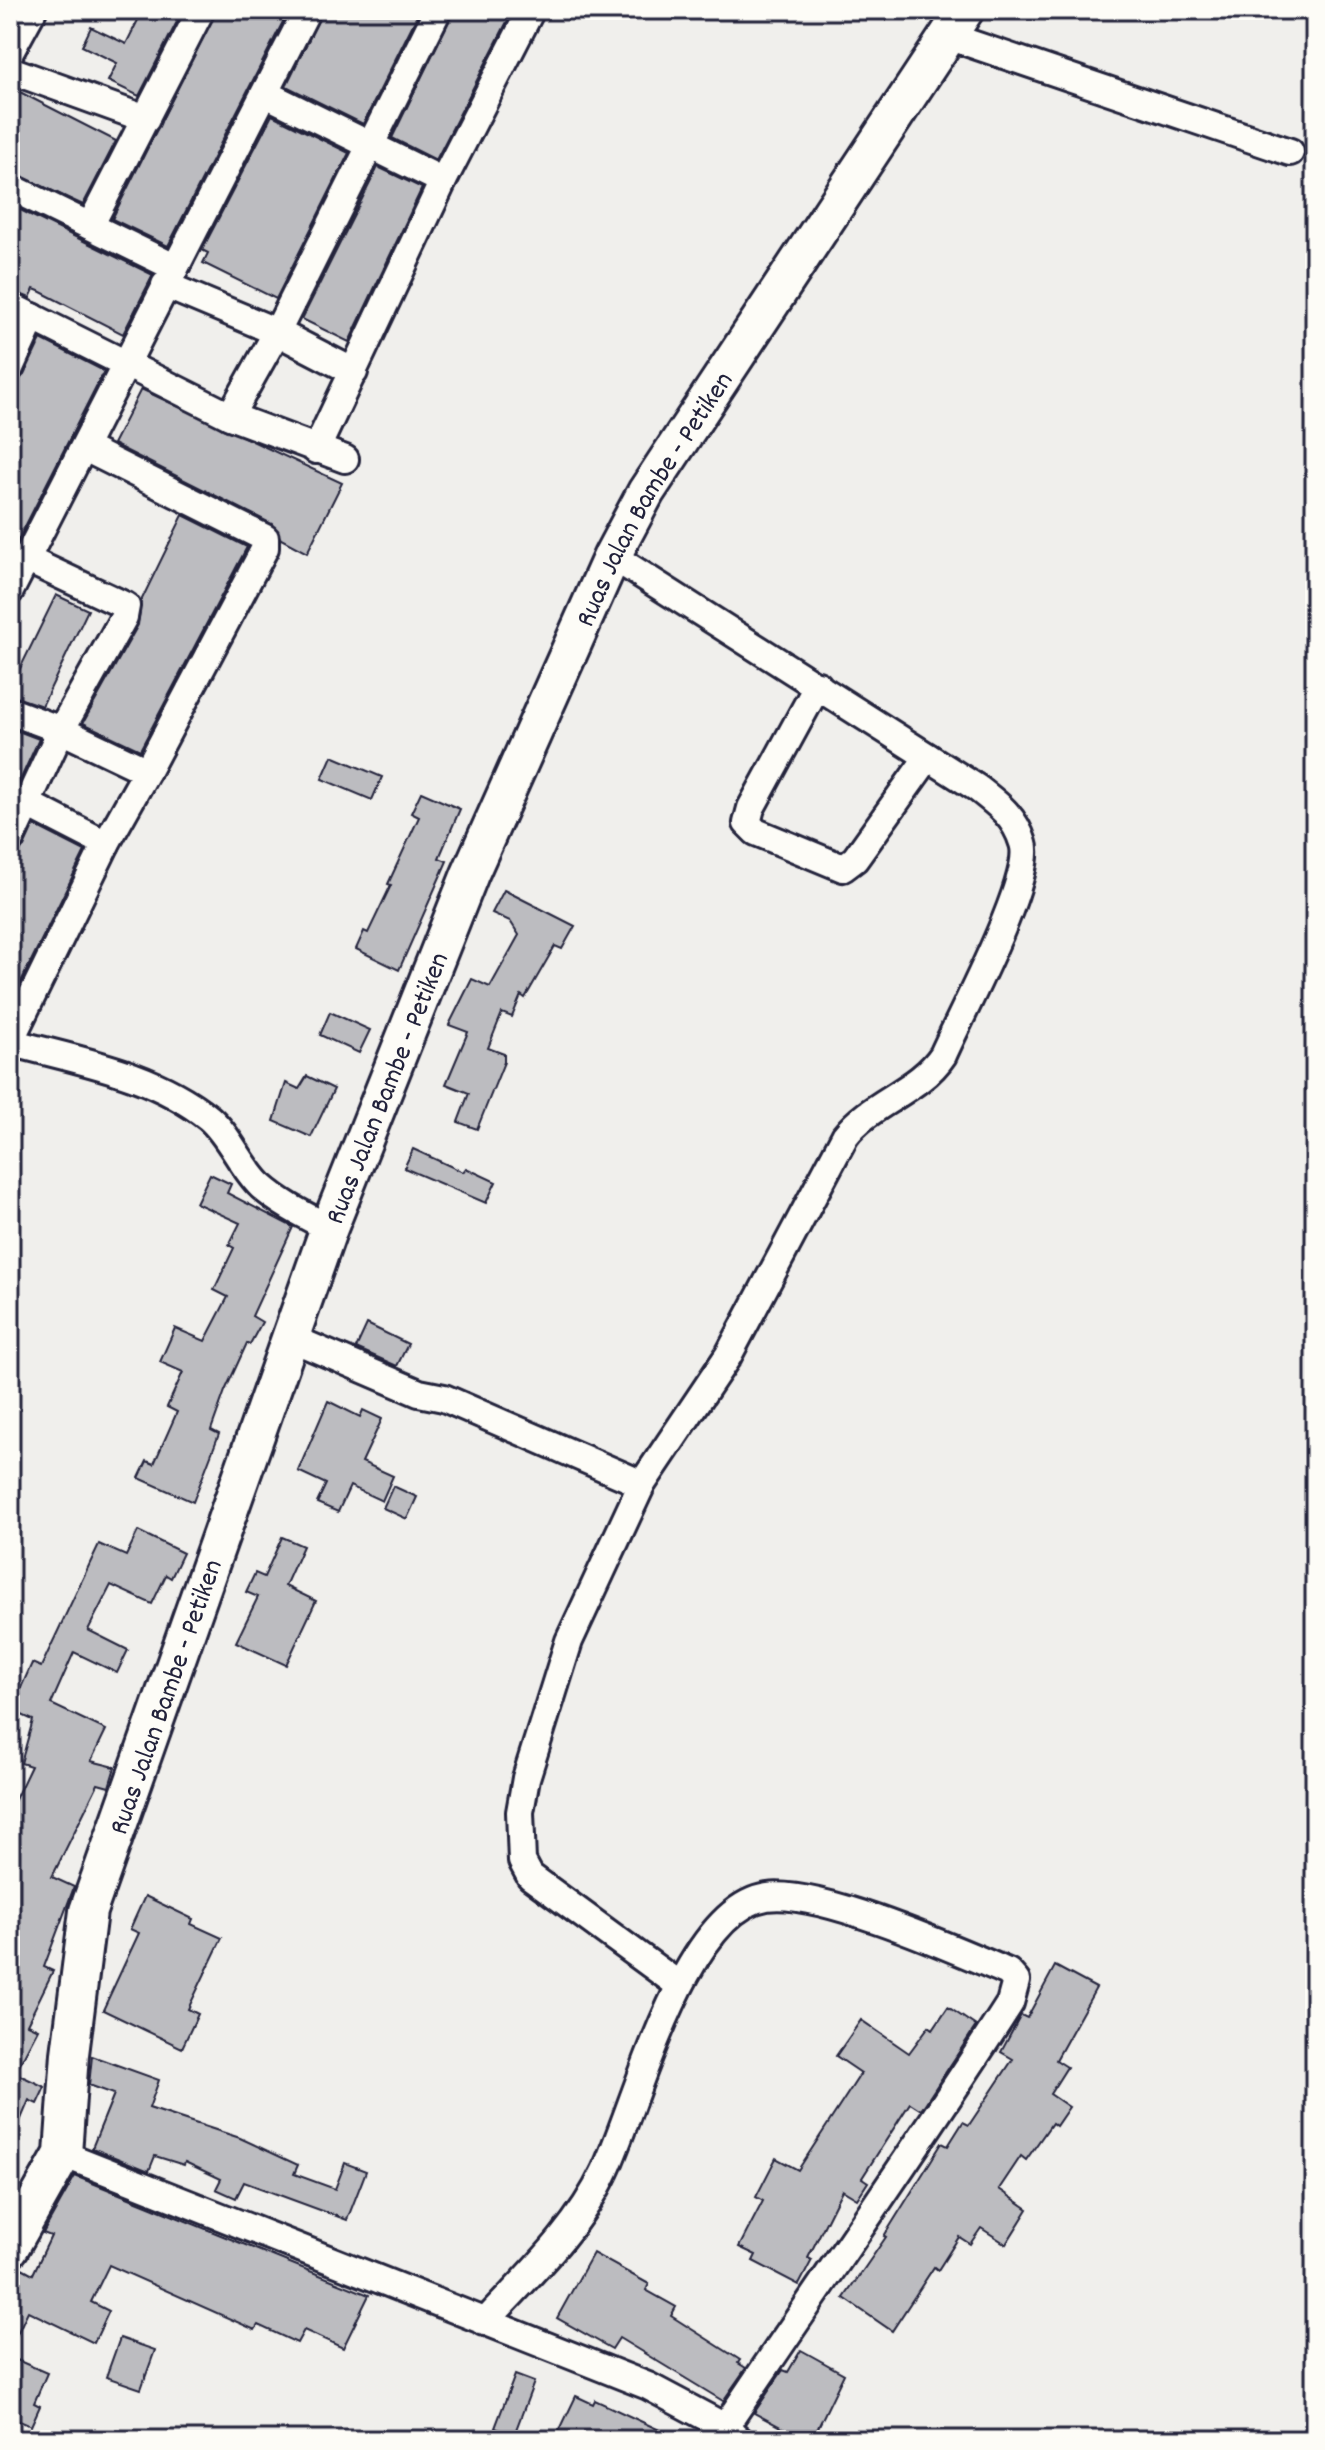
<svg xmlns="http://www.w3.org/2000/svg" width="1325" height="2450" viewBox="0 0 1325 2450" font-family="Dekko,sans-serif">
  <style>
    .building { fill: #bcbcc0; stroke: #22223b; stroke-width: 2 }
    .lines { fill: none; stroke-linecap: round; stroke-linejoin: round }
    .street-casing { stroke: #22223b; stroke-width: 32 }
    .secondary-casing { stroke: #22223b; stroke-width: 42 }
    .street { stroke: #fdfcf7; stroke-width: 26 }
    .secondary { stroke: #fdfcf7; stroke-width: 36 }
    .labels { text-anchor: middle; stroke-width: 6; stroke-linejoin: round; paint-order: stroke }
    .street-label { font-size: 28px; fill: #22223b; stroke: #fdfcf7 }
  </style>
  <rect width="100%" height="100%" fill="#f0efec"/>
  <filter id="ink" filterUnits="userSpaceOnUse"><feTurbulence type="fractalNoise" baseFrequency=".0125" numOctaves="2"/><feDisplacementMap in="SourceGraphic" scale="16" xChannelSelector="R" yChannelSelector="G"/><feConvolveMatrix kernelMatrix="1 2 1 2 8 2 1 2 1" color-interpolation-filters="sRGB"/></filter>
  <g filter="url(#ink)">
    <!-- building -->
    <g class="building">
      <path d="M143,10H183L139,96L108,81L117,63L82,46L91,27L126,44Z"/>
      <path d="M217,10H289L168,246L112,219Z"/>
      <path d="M323,10H420L363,124L286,86Z"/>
      <path d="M454,10H513L436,160L392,138Z"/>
      <path d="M10,87L116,141L83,205L10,171Z"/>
      <path d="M272,115L349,153L276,299L203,263L208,253L202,250Z"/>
      <path d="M378,167L422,188L349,342L302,319Z"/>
      <path d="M10,205L153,275L123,334L39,291L34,289L30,298L10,290Z"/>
      <path d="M41,339L104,371L10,556V384L24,375Z"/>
      <path d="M141,389L342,483L307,553L281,539L272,524L113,444Z"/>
      <path d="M183,515L247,547L140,750L83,723L138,625L141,601Z"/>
      <path d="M56,595L88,610L42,706L10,695V689Z"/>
      <path d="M10,728L39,739L10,802Z"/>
      <path d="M332,756L382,777L372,800L322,779Z"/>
      <path d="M421,792L460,809L439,858L447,861L399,970L356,949L364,931L368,933L391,885L388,884L419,817L411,813Z"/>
      <path d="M34,825L85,851L10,1004V856L24,847Z"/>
      <path d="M504,890L575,926L562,949L555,946L525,998L521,995L512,1017L502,1013L488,1048L504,1054V1062L477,1129L458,1122L469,1093L446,1084L468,1032L449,1025L472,979L490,987L519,935L510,921L492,913Z"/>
      <path d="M330,1012L370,1030L359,1053L320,1035Z"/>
      <path d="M307,1076L334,1089L311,1137L274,1121L286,1083L299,1089Z"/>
      <path d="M413,1149L463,1172L466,1168L496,1182L486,1203L404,1168Z"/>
      <path d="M210,1174L231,1184L227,1193L293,1227L252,1316L262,1322L250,1344L247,1343L225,1391L211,1430L219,1434L193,1502L139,1478L147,1461L154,1464L177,1412L167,1407L183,1372L160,1362L175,1328L205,1341L228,1297L214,1290L234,1248L229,1245L240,1223L196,1203Z"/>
      <path d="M367,1324L408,1344L397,1366L356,1348Z"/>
      <path d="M328,1401L360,1417L363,1410L382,1419L362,1462L393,1476L382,1501L350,1486L338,1512L317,1503L326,1484L298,1471Z"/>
      <path d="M393,1486L417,1497L407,1519L383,1508Z"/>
      <path d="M138,1531L183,1553L171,1578L166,1575L152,1604L111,1585L88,1630L128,1650L117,1673L74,1652L51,1704L106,1730L91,1761L115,1767L109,1787L98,1784L52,1877L74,1887L44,1967L53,1971L27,2024L38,2029L15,2073L45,2087L37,2104L29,2100L10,2145V1810L31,1766L21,1763L33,1720L11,1710L32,1663L41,1667L99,1544L126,1556Z"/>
      <path d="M282,1537L303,1546L285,1586L316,1601L286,1665L236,1642L258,1597L246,1592L255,1573L264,1577Z"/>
      <path d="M145,1896L193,1919L191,1924L222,1938L188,2009L198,2014L182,2048L103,2010L139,1933L130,1929Z"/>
      <path d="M1055,1966L1096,1988L1056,2060L1067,2067L1050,2094L1069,2107L1056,2126L1052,2123L1026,2160L1021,2156L999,2189L1028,2209L1006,2244L981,2228L970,2244L959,2237L938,2270L934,2267L892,2331L844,2298L886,2237L884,2236L942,2143L948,2146L963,2122L969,2125L1013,2059L1001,2052L1021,2015L1027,2018Z"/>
      <path d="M948,2007L976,2026L921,2110L910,2103L862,2178L868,2182L857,2199L842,2190L808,2258L812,2260L799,2285L753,2261L756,2255L739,2247L763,2201L756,2197L776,2158L798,2170L861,2073L836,2056L861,2020L909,2053L929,2026L933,2029Z"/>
      <path d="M92,2056L159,2080L149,2108L240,2138L298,2165L294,2174L335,2189L345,2163L366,2171L347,2220L244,2182L236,2198L216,2189L221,2179L185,2162L184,2165L155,2156L149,2171L92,2148L114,2094L89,2085Z"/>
      <path d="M75,2176L369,2295L343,2348L304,2330L297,2343L258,2325L255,2330L109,2265L91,2302L109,2311L94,2343L28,2311L10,2349V2294L22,2268L33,2274L51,2236L43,2233Z"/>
      <path d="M593,2253L649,2284L646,2290L676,2307L671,2316L740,2360L738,2363L746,2368L723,2401L619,2338L612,2349L557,2318Z"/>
      <path d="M120,2338L155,2350L141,2389L106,2377Z"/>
      <path d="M801,2350L844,2374L812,2440H805L754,2413L783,2370L788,2372Z"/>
      <path d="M10,2357L47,2373L34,2403L40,2406L31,2426L10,2417Z"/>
      <path d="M515,2375L534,2382L514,2435L495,2428Z"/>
      <path d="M576,2396L593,2404L595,2400L681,2440H555Z"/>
    </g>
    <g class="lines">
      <defs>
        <g id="street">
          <path d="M948,36L1290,152"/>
          <path d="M10,52L33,10"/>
          <path d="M10,70L146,119"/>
          <path d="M266,94L443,181"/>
          <path d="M10,187L174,267"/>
          <path d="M90,226L201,10"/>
          <path d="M165,285L277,332L354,372"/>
          <path d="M10,306L230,416L345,459"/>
          <path d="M10,368L33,317"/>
          <path d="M230,416L277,332L438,10"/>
          <path d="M85,448L265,538V548L147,771"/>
          <path d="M316,450L443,181L531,10"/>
          <path d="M612,556L977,788C999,805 1015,817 1023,843C1035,877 960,1016 943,1055C919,1091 871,1102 845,1136L728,1356L642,1484L569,1641L526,1778L520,1812L522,1861L530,1876L679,1985"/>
          <path d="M10,591L307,10"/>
          <path d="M818,685L751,808L747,823L756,832L843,868L855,859L928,757"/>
          <path d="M10,711L61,730L147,771L106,844L10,1041"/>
          <path d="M28,804L106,844"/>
          <path d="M10,840L61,730L124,617L126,606L26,559"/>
          <path d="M10,1042C79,1061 152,1072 209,1118C230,1136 241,1167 261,1186C281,1204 306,1216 329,1228"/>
          <path d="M291,1338L419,1393L444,1398L642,1484"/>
          <path d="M63,2154L648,2386L725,2427L740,2440"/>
          <path d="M485,2322C528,2276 578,2229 605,2171C636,2106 684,1909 767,1897C819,1889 956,1950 1008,1972L1016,1981L1010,2003C918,2147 820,2285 725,2427"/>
        </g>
        <g id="secondary">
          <path id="s1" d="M10,2248L63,2154L70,2054L88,1911L329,1228L470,874L612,556L646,492L965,10"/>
        </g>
      </defs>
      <!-- street casing -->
      <use href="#street" class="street-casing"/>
      <!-- secondary casing -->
      <use href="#secondary" class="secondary-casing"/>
      <!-- street -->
      <use href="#street" class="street"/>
      <!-- secondary -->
      <use href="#secondary" class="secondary"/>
    </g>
  </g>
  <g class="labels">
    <!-- street labels -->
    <g class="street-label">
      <text dy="10" stroke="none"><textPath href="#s1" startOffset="1876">Ruas Jalan Bambe - Petiken</textPath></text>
      <text dy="10" stroke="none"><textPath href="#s1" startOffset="1228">Ruas Jalan Bambe - Petiken</textPath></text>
      <text dy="10" stroke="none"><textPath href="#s1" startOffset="580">Ruas Jalan Bambe - Petiken</textPath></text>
    </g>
  </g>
  <!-- margin -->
  <rect width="1325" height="2450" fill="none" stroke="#fdfcf7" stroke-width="40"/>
  <rect x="20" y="20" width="1285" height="2410" fill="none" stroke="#22223b" stroke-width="3" filter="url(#ink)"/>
</svg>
